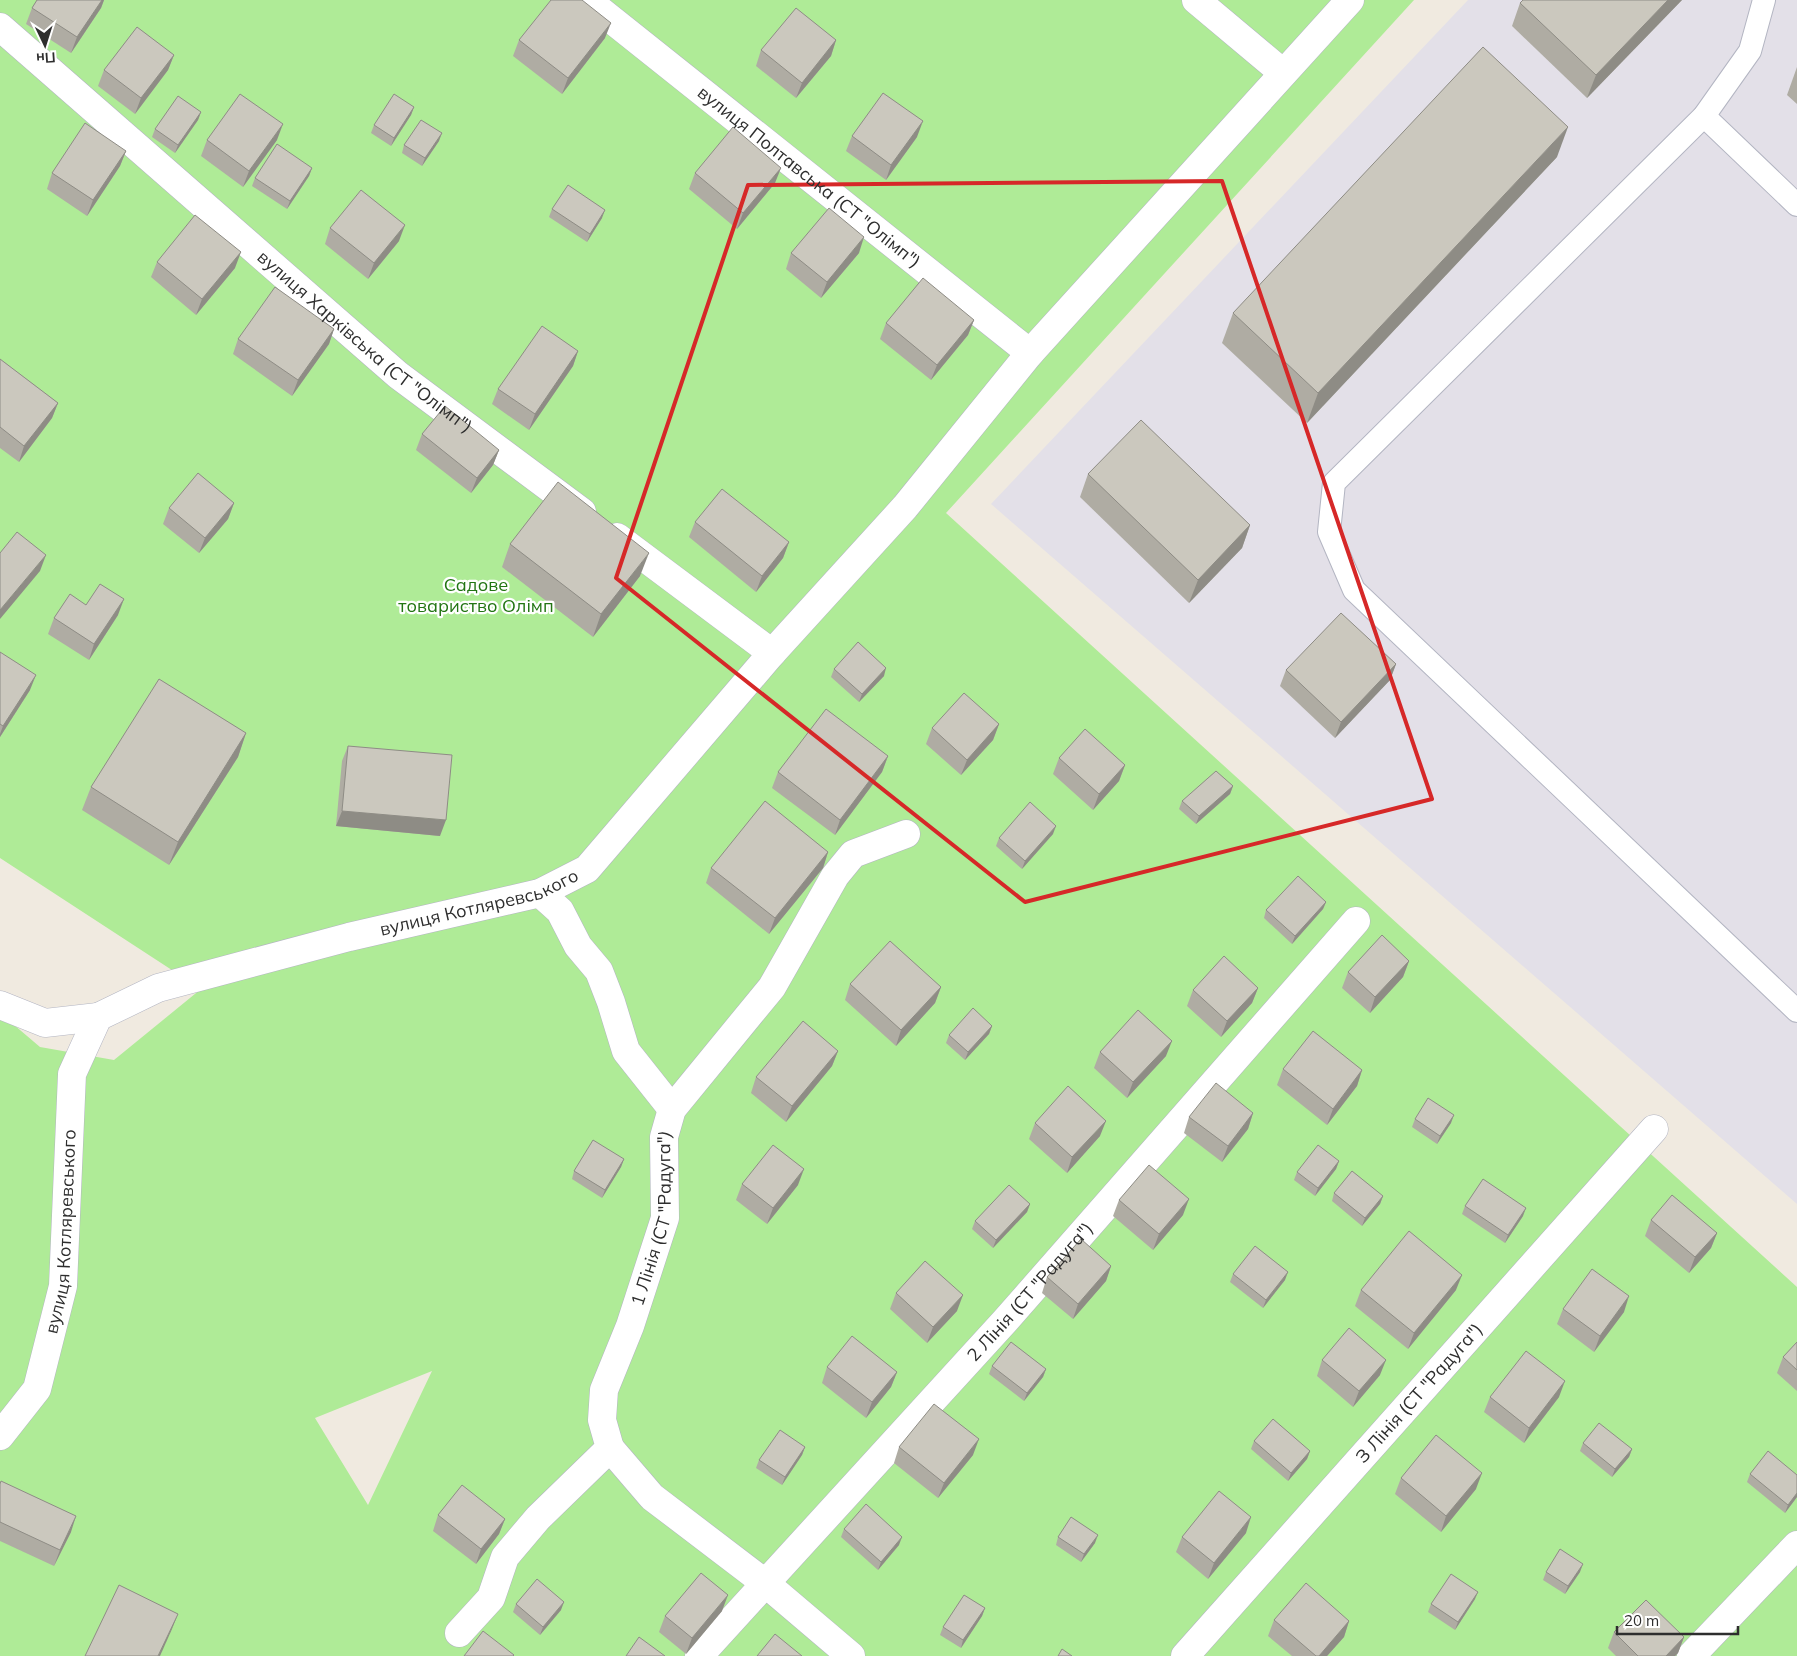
<svg xmlns="http://www.w3.org/2000/svg" width="1797" height="1656" viewBox="0 0 1797 1656" font-family="Mulish,sans-serif">
  <style>
    .industrial { fill: #e3e0e8 }
    .green { fill: #afeb97; fill-rule: evenodd }
    .lines { fill: none; stroke-linecap: round; stroke-linejoin: round }
    .service-casing { stroke: #b3b5c2; stroke-width: 24 }
    .minor-casing { stroke: #b3b5c2; stroke-width: 29 }
    .service { stroke: #fff; stroke-width: 22 }
    .minor { stroke: #fff; stroke-width: 28 }
    .wall { fill: #afaca3 }
    .shaded-wall { fill: #8e8c85 }
    .building { fill: #cbc8be; stroke: #8e8c85 }
    .marked { fill: none; stroke: #d62828; stroke-width: 4; stroke-linejoin: round }
    .labels { text-anchor: middle; stroke-width: 4.5; stroke-linejoin: round; paint-order: stroke }
    .street-label { font-size: 18px; fill: #2e2e2e; stroke: #fff }
    .park-label { font-size: 18px; fill: #227513; stroke: #fff }
  </style>
  <rect width="100%" height="100%" fill="#f0eae0"/>
  <!-- industrial -->
  <path class="industrial" d="M1468,0H1797V1204L991,504Z"/>
  <!-- green -->
  <path class="green" d="M0,0H1414L946,513L1797,1287V1656H0V1013L40,1047L114,1060L201,989L0,858ZM432,1371L368,1505L315,1418Z"/>
  <g class="lines">
    <defs>
      <g id="service">
        <path d="M1764,0L1750,51L1704,116L1334,483L1329,532L1354,590L1797,1011"/>
        <path d="M1704,116L1797,205"/>
      </g>
      <g id="minor">
        <path id="s1" d="M587,0L1030,353"/>
        <path d="M1196,0L1283,73"/>
        <path id="s2" d="M0,27L398,375L582,512"/>
        <path d="M617,537L772,653"/>
        <path d="M540,893L560,911L578,946L599,971L611,1002L626,1051L672,1109"/>
        <path d="M0,1005L45,1023L98,1017"/>
        <path id="s3" d="M0,1436L37,1389L63,1286L72,1074L98,1017L158,988L349,937L540,893L587,869L772,653L905,507L1030,353L1350,0"/>
        <path d="M610,1448L652,1497L765,1583L851,1656"/>
        <path id="s4" d="M459,1633L491,1598L505,1557L538,1518L610,1448L602,1420L604,1390L630,1326L665,1218L664,1137L672,1109L772,987L835,876L853,854L906,834"/>
        <path id="s5" d="M699,1656L1005,1321L1356,921"/>
        <path id="s6" d="M1185,1656L1654,1129"/>
        <path d="M1691,1656L1797,1545"/>
      </g>
    </defs>
    <!-- service casing -->
    <use href="#service" class="service-casing"/>
    <!-- minor casing -->
    <use href="#minor" class="minor-casing"/>
    <!-- service -->
    <use href="#service" class="service"/>
    <!-- minor -->
    <use href="#minor" class="minor"/>
  </g>
  <!-- wall -->
  <g class="wall">
    <path d="M37,0H104L101,8L71,53L26,24L32,8Z"/>
    <path d="M1682,0L1587,98L1512,26L1520,3Z"/>
    <path d="M605,38L562,94L513,56L519,40Z"/>
    <path d="M836,40L831,56L796,98L756,66L761,50Z"/>
    <path d="M174,55L168,70L135,114L98,86L104,70Z"/>
    <path d="M1797,67V104L1787,95Z"/>
    <path d="M414,107L411,115L391,146L371,133L374,125Z"/>
    <path d="M201,112L198,120L175,153L152,137L155,129Z"/>
    <path d="M852,136L917,137L886,180L846,151Z"/>
    <path d="M207,140H277L243,187L201,156Z"/>
    <path d="M439,141L422,166L402,153L404,145Z"/>
    <path d="M126,151L120,166L87,216L47,189L52,173Z"/>
    <path d="M1557,157L1307,423L1222,343L1233,313Z"/>
    <path d="M312,168L309,176L287,209L252,186L255,178Z"/>
    <path d="M695,173L775,183L737,229L689,189Z"/>
    <path d="M552,209L602,218L587,242L549,217Z"/>
    <path d="M330,228L399,241L368,279L325,244Z"/>
    <path d="M791,253H859L821,298L786,269Z"/>
    <path d="M157,262L235,268L196,315L151,277Z"/>
    <path d="M974,320L968,335L931,380L880,339L886,323Z"/>
    <path d="M334,329L329,344L292,396L233,354L238,339Z"/>
    <path d="M578,351L573,366L529,430L492,404L498,389Z"/>
    <path d="M0,359L58,403L52,418L19,462L0,448Z"/>
    <path d="M422,434L499,450L493,465L471,493L416,450Z"/>
    <path d="M1088,474L1250,525L1242,548L1189,603L1080,497Z"/>
    <path d="M234,503L228,519L199,553L163,524L169,508Z"/>
    <path d="M695,522L789,542L783,558L756,592L689,537Z"/>
    <path d="M510,544L640,576L593,637L502,567Z"/>
    <path d="M118,615L89,660L48,634L54,618Z"/>
    <path d="M0,652L30,690L0,737Z"/>
    <path d="M1396,664L1390,680L1335,738L1280,686L1286,670Z"/>
    <path d="M834,669L884,676L859,702L831,677Z"/>
    <path d="M999,724L993,740L961,775L926,744L932,728Z"/>
    <path d="M246,733L238,757L169,865L82,810L91,787Z"/>
    <path d="M348,746L440,836L336,826L342,761Z"/>
    <path d="M888,756L882,772L835,835L772,788L778,772Z"/>
    <path d="M1059,758L1125,765L1119,781L1093,810L1053,774Z"/>
    <path d="M1233,786L1230,794L1196,824L1179,809L1182,801Z"/>
    <path d="M1053,834L1022,869L996,846L999,838Z"/>
    <path d="M828,852L823,868L769,934L706,883L711,868Z"/>
    <path d="M1326,902L1323,909L1292,944L1264,918L1266,910Z"/>
    <path d="M1409,961L1403,977L1370,1013L1342,988L1348,972Z"/>
    <path d="M850,984L941,987L935,1003L896,1046L845,1000Z"/>
    <path d="M1258,988L1252,1003L1221,1037L1187,1006L1193,990Z"/>
    <path d="M992,1026L989,1034L965,1060L946,1043L949,1035Z"/>
    <path d="M838,1051L832,1066L786,1122L751,1093L756,1077Z"/>
    <path d="M1100,1052L1166,1056L1127,1098L1094,1068Z"/>
    <path d="M1283,1069L1362,1070L1357,1086L1327,1125L1277,1085Z"/>
    <path d="M1253,1113L1248,1129L1222,1162L1184,1133L1189,1117Z"/>
    <path d="M1415,1119L1451,1123L1437,1144L1412,1127Z"/>
    <path d="M1035,1123L1100,1136L1067,1173L1029,1139Z"/>
    <path d="M624,1159L621,1167L602,1198L572,1179L574,1171Z"/>
    <path d="M1339,1161L1336,1169L1315,1196L1294,1180L1297,1172Z"/>
    <path d="M742,1184L798,1185L767,1224L736,1200Z"/>
    <path d="M1334,1193L1383,1196L1380,1204L1362,1226L1332,1201Z"/>
    <path d="M1119,1200L1183,1215L1153,1250L1113,1216Z"/>
    <path d="M1030,1204L1027,1212L993,1248L972,1229L975,1221Z"/>
    <path d="M1465,1206L1523,1216L1505,1243L1462,1214Z"/>
    <path d="M1651,1220L1717,1233L1711,1248L1689,1273L1645,1236Z"/>
    <path d="M1111,1266L1106,1281L1073,1319L1042,1293L1047,1277Z"/>
    <path d="M1233,1274L1285,1280L1263,1308L1230,1282Z"/>
    <path d="M1361,1290H1456L1408,1349L1355,1306Z"/>
    <path d="M896,1293L957,1311L927,1343L890,1309Z"/>
    <path d="M1563,1309L1624,1312L1594,1352L1557,1324Z"/>
    <path d="M1797,1342V1391L1777,1373L1783,1357Z"/>
    <path d="M1322,1360L1380,1375L1353,1407L1317,1376Z"/>
    <path d="M992,1366L1046,1369L1043,1377L1024,1401L989,1374Z"/>
    <path d="M827,1367L897,1372L891,1387L866,1418L822,1383Z"/>
    <path d="M1490,1397H1559L1524,1443L1484,1412Z"/>
    <path d="M1254,1441L1310,1451L1307,1459L1288,1481L1251,1449Z"/>
    <path d="M1583,1443L1632,1449L1629,1457L1612,1477L1580,1451Z"/>
    <path d="M805,1447L802,1455L782,1485L756,1468L759,1460Z"/>
    <path d="M899,1447L973,1455L938,1498L894,1463Z"/>
    <path d="M1750,1474L1797,1497L1785,1513L1747,1482Z"/>
    <path d="M1401,1478L1476,1489L1441,1532L1395,1494Z"/>
    <path d="M0,1484L71,1532L54,1566L0,1541Z"/>
    <path d="M438,1515L505,1519L499,1534L476,1564L433,1531Z"/>
    <path d="M844,1529L899,1545L878,1570L841,1537Z"/>
    <path d="M1246,1533L1208,1579L1176,1552L1182,1537Z"/>
    <path d="M1058,1537L1095,1543L1081,1562L1056,1545Z"/>
    <path d="M1546,1572H1580L1565,1594L1543,1580Z"/>
    <path d="M1475,1599L1455,1630L1428,1612L1431,1604Z"/>
    <path d="M516,1604L561,1610L540,1635L513,1612Z"/>
    <path d="M985,1608L982,1616L961,1648L940,1635L943,1627Z"/>
    <path d="M722,1611L686,1654L659,1632L665,1616Z"/>
    <path d="M1274,1620L1349,1621L1344,1637L1327,1656H1292L1268,1636Z"/>
    <path d="M1614,1632L1684,1637L1678,1653L1675,1656H1616L1608,1648Z"/>
  </g>
  <!-- shaded-wall -->
  <g class="shaded-wall">
    <path d="M102,0H104L101,8L71,53L77,37Z"/>
    <path d="M1668,0H1682L1587,98L1596,75Z"/>
    <path d="M611,23L605,38L562,94L568,78Z"/>
    <path d="M836,40L831,56L796,98L802,83Z"/>
    <path d="M174,55L168,70L135,114L141,98Z"/>
    <path d="M414,107L411,115L391,146L394,138Z"/>
    <path d="M201,112L198,120L175,153L178,145Z"/>
    <path d="M923,121L917,137L886,180L891,165Z"/>
    <path d="M283,124L277,140L243,187L249,171Z"/>
    <path d="M1568,127L1557,157L1307,423L1318,393Z"/>
    <path d="M442,133L439,141L422,166L425,158Z"/>
    <path d="M126,151L120,166L87,216L93,200Z"/>
    <path d="M312,168L309,176L287,209L290,201Z"/>
    <path d="M781,168L775,183L737,229L743,213Z"/>
    <path d="M605,210L602,218L587,242L590,234Z"/>
    <path d="M405,225L399,241L368,279L374,263Z"/>
    <path d="M864,237L859,253L821,298L827,282Z"/>
    <path d="M241,252L235,268L196,315L202,299Z"/>
    <path d="M974,320L968,335L931,380L937,365Z"/>
    <path d="M334,329L329,344L292,396L298,380Z"/>
    <path d="M578,351L573,366L529,430L535,414Z"/>
    <path d="M58,403L52,418L19,462L24,446Z"/>
    <path d="M499,450L493,465L471,493L477,478Z"/>
    <path d="M234,503L228,519L199,553L205,538Z"/>
    <path d="M1250,525L1242,548L1189,603L1198,580Z"/>
    <path d="M789,542L783,558L756,592L762,576Z"/>
    <path d="M649,553L640,576L593,637L601,614Z"/>
    <path d="M46,555L40,571L0,619V610Z"/>
    <path d="M124,599L118,615L89,660L94,644Z"/>
    <path d="M1396,664L1390,680L1335,738L1341,722Z"/>
    <path d="M886,668L884,676L859,702L862,694Z"/>
    <path d="M36,675L30,690L0,737V734L3,726Z"/>
    <path d="M999,724L993,740L961,775L967,760Z"/>
    <path d="M246,733L238,757L169,865L178,842Z"/>
    <path d="M888,756L882,772L835,835L840,820Z"/>
    <path d="M1125,765L1119,781L1093,810L1099,794Z"/>
    <path d="M1233,786L1230,794L1196,824L1199,816Z"/>
    <path d="M342,811L446,820L440,836L336,826Z"/>
    <path d="M1056,826L1053,834L1022,869L1025,861Z"/>
    <path d="M828,852L823,868L769,934L775,918Z"/>
    <path d="M1326,902L1323,909L1292,944L1295,936Z"/>
    <path d="M1409,961L1403,977L1370,1013L1375,997Z"/>
    <path d="M941,987L935,1003L896,1046L901,1030Z"/>
    <path d="M1258,988L1252,1003L1221,1037L1227,1021Z"/>
    <path d="M992,1026L989,1034L965,1060L968,1052Z"/>
    <path d="M1172,1041L1166,1056L1127,1098L1133,1082Z"/>
    <path d="M838,1051L832,1066L786,1122L792,1106Z"/>
    <path d="M1362,1070L1357,1086L1327,1125L1333,1109Z"/>
    <path d="M1253,1113L1248,1129L1222,1162L1228,1146Z"/>
    <path d="M1454,1115L1451,1123L1437,1144L1440,1136Z"/>
    <path d="M1106,1121L1100,1136L1067,1173L1072,1157Z"/>
    <path d="M624,1159L621,1167L602,1198L605,1190Z"/>
    <path d="M1339,1161L1336,1169L1315,1196L1318,1188Z"/>
    <path d="M804,1169L798,1185L767,1224L773,1208Z"/>
    <path d="M1383,1196L1380,1204L1362,1226L1365,1218Z"/>
    <path d="M1189,1199L1183,1215L1153,1250L1159,1234Z"/>
    <path d="M1030,1204L1027,1212L993,1248L996,1240Z"/>
    <path d="M1526,1208L1523,1216L1505,1243L1508,1235Z"/>
    <path d="M1717,1233L1711,1248L1689,1273L1695,1257Z"/>
    <path d="M1111,1266L1106,1281L1073,1319L1078,1304Z"/>
    <path d="M1288,1272L1285,1280L1263,1308L1266,1300Z"/>
    <path d="M1462,1275L1456,1290L1408,1349L1414,1333Z"/>
    <path d="M963,1295L957,1311L927,1343L933,1327Z"/>
    <path d="M1629,1296L1624,1312L1594,1352L1600,1336Z"/>
    <path d="M1386,1360L1380,1375L1353,1407L1359,1391Z"/>
    <path d="M1046,1369L1043,1377L1024,1401L1027,1393Z"/>
    <path d="M897,1372L891,1387L866,1418L872,1402Z"/>
    <path d="M1565,1381L1559,1397L1524,1443L1529,1428Z"/>
    <path d="M979,1439L973,1455L938,1498L944,1483Z"/>
    <path d="M805,1447L802,1455L782,1485L785,1477Z"/>
    <path d="M1632,1449L1629,1457L1612,1477L1615,1469Z"/>
    <path d="M1310,1451L1307,1459L1288,1481L1291,1473Z"/>
    <path d="M1482,1473L1476,1489L1441,1532L1446,1516Z"/>
    <path d="M1797,1493V1497L1785,1513L1788,1505Z"/>
    <path d="M76,1516L71,1532L54,1566L60,1550Z"/>
    <path d="M1251,1517L1246,1533L1208,1579L1214,1563Z"/>
    <path d="M505,1519L499,1534L476,1564L481,1549Z"/>
    <path d="M1098,1535L1095,1543L1081,1562L1084,1554Z"/>
    <path d="M902,1537L899,1545L878,1570L881,1562Z"/>
    <path d="M1583,1564L1580,1572L1565,1594L1568,1586Z"/>
    <path d="M1478,1592L1475,1599L1455,1630L1458,1622Z"/>
    <path d="M728,1595L722,1611L686,1654L692,1638Z"/>
    <path d="M564,1602L561,1610L540,1635L543,1627Z"/>
    <path d="M985,1608L982,1616L961,1648L963,1640Z"/>
    <path d="M178,1614L172,1629L160,1656H158Z"/>
    <path d="M1349,1621L1344,1637L1327,1656H1319Z"/>
    <path d="M1684,1637L1678,1653L1675,1656H1666Z"/>
  </g>
  <!-- building -->
  <g class="building">
    <path d="M37,0H102L77,37L32,8Z"/>
    <path d="M551,0H582L611,23L568,78L519,40Z"/>
    <path d="M1523,0H1668L1596,75L1520,3Z"/>
    <path d="M796,8L836,40L802,83L761,50Z"/>
    <path d="M137,27L174,55L141,98L104,70Z"/>
    <path d="M1483,47L1568,127L1318,393L1233,313Z"/>
    <path d="M883,93L923,121L891,165L852,136Z"/>
    <path d="M240,94L283,124L249,171L207,140Z"/>
    <path d="M394,94L414,107L394,138L374,125Z"/>
    <path d="M178,96L201,112L178,145L155,129Z"/>
    <path d="M421,120L442,133L425,158L404,145Z"/>
    <path d="M85,123L126,151L93,200L52,173Z"/>
    <path d="M733,127L781,168L743,213L695,173Z"/>
    <path d="M277,144L312,168L290,201L255,178Z"/>
    <path d="M568,185L605,210L590,234L552,209Z"/>
    <path d="M361,190L405,225L374,263L330,228Z"/>
    <path d="M829,208L864,237L827,282L791,253Z"/>
    <path d="M195,215L241,252L202,299L157,262Z"/>
    <path d="M923,278L974,320L937,365L886,323Z"/>
    <path d="M275,287L334,329L298,380L238,339Z"/>
    <path d="M542,326L578,351L535,414L498,389Z"/>
    <path d="M0,359L58,403L24,446L0,427Z"/>
    <path d="M445,406L499,450L477,478L422,434Z"/>
    <path d="M1141,420L1250,525L1198,580L1088,474Z"/>
    <path d="M198,473L234,503L205,538L169,508Z"/>
    <path d="M558,482L649,553L601,614L510,544Z"/>
    <path d="M722,489L789,542L762,576L695,522Z"/>
    <path d="M17,532L46,555L0,610V553Z"/>
    <path d="M100,584L124,599L94,644L54,618L70,594L86,605Z"/>
    <path d="M1341,613L1396,664L1341,722L1286,670Z"/>
    <path d="M858,642L886,668L862,694L834,669Z"/>
    <path d="M0,652L36,675L3,726L0,724Z"/>
    <path d="M159,679L246,733L178,842L91,787Z"/>
    <path d="M964,693L999,724L967,760L932,728Z"/>
    <path d="M826,709L888,756L840,820L778,772Z"/>
    <path d="M1085,729L1125,765L1099,794L1059,758Z"/>
    <path d="M348,746L452,755L446,820L342,811Z"/>
    <path d="M1216,771L1233,786L1199,816L1182,801Z"/>
    <path d="M765,801L828,852L775,918L711,868Z"/>
    <path d="M1030,802L1056,826L1025,861L999,838Z"/>
    <path d="M1298,876L1326,902L1295,936L1266,910Z"/>
    <path d="M1382,935L1409,961L1375,997L1348,972Z"/>
    <path d="M890,941L941,987L901,1030L850,984Z"/>
    <path d="M1224,956L1258,988L1227,1021L1193,990Z"/>
    <path d="M973,1008L992,1026L968,1052L949,1035Z"/>
    <path d="M1138,1010L1172,1041L1133,1082L1100,1052Z"/>
    <path d="M803,1021L838,1051L792,1106L756,1077Z"/>
    <path d="M1313,1031L1362,1070L1333,1109L1283,1069Z"/>
    <path d="M1216,1083L1253,1113L1228,1146L1189,1117Z"/>
    <path d="M1068,1086L1106,1121L1072,1157L1035,1123Z"/>
    <path d="M1428,1098L1454,1115L1440,1136L1415,1119Z"/>
    <path d="M593,1140L624,1159L605,1190L574,1171Z"/>
    <path d="M773,1145L804,1169L773,1208L742,1184Z"/>
    <path d="M1318,1145L1339,1161L1318,1188L1297,1172Z"/>
    <path d="M1149,1165L1189,1199L1159,1234L1119,1200Z"/>
    <path d="M1352,1171L1383,1196L1365,1218L1334,1193Z"/>
    <path d="M1483,1179L1526,1208L1508,1235L1465,1206Z"/>
    <path d="M1009,1185L1030,1204L996,1240L975,1221Z"/>
    <path d="M1672,1195L1717,1233L1695,1257L1651,1220Z"/>
    <path d="M1409,1231L1462,1275L1414,1333L1361,1290Z"/>
    <path d="M1081,1239L1111,1266L1078,1304L1047,1277Z"/>
    <path d="M1255,1246L1288,1272L1266,1300L1233,1274Z"/>
    <path d="M925,1261L963,1295L933,1327L896,1293Z"/>
    <path d="M1592,1269L1629,1296L1600,1336L1563,1309Z"/>
    <path d="M1349,1328L1386,1360L1359,1391L1322,1360Z"/>
    <path d="M852,1336L897,1372L872,1402L827,1367Z"/>
    <path d="M1011,1342L1046,1369L1027,1393L992,1366Z"/>
    <path d="M1797,1342V1370L1783,1357Z"/>
    <path d="M1526,1351L1565,1381L1529,1428L1490,1397Z"/>
    <path d="M934,1404L979,1439L944,1483L899,1447Z"/>
    <path d="M1273,1419L1310,1451L1291,1473L1254,1441Z"/>
    <path d="M1599,1423L1632,1449L1615,1469L1583,1443Z"/>
    <path d="M780,1430L805,1447L785,1477L759,1460Z"/>
    <path d="M1436,1435L1482,1473L1446,1516L1401,1478Z"/>
    <path d="M1768,1451L1797,1475V1493L1788,1505L1750,1474Z"/>
    <path d="M1,1481L76,1516L60,1550L0,1522V1484Z"/>
    <path d="M462,1485L505,1519L481,1549L438,1515Z"/>
    <path d="M1219,1491L1251,1517L1214,1563L1182,1537Z"/>
    <path d="M866,1504L902,1537L881,1562L844,1529Z"/>
    <path d="M1071,1517L1098,1535L1084,1554L1058,1537Z"/>
    <path d="M1560,1549L1583,1564L1568,1586L1546,1572Z"/>
    <path d="M701,1573L728,1595L692,1638L665,1616Z"/>
    <path d="M1451,1574L1478,1592L1458,1622L1431,1604Z"/>
    <path d="M537,1579L564,1602L543,1627L516,1604Z"/>
    <path d="M1306,1583L1349,1621L1319,1656H1316L1274,1620Z"/>
    <path d="M119,1585L178,1614L158,1656H85Z"/>
    <path d="M964,1595L985,1608L963,1640L943,1627Z"/>
    <path d="M1646,1600L1684,1637L1666,1656H1638L1614,1632Z"/>
    <path d="M483,1631L514,1655L513,1656H464Z"/>
    <path d="M775,1634L802,1656H757Z"/>
    <path d="M639,1637L665,1656H626Z"/>
    <path d="M1062,1649L1072,1656H1058Z"/>
  </g>
  <!-- marked area -->
  <path class="marked" d="M1222,181L1432,799L1025,902L616,578L748,185Z"/>
  <g class="labels">
    <!-- street labels -->
    <g class="street-label">
      <text dy="6" stroke="none"><textPath href="#s1" startOffset="284">вулиця Полтавська (СТ "Олімп")</textPath></text>
      <text dy="6" stroke="none"><textPath href="#s2" startOffset="482">вулиця Харківська (СТ "Олімп")</textPath></text>
      <text dy="6" stroke="none"><textPath href="#s3" startOffset="840">вулиця Котляревського</textPath></text>
      <text dy="6" stroke="none"><textPath href="#s4" startOffset="482">1 Лінія (СТ "Радуга")</textPath></text>
      <text dy="6" stroke="none"><textPath href="#s3" startOffset="220">вулиця Котляревського</textPath></text>
      <text dy="6" stroke="none"><textPath href="#s5" startOffset="492">2 Лінія (СТ "Радуга")</textPath></text>
      <text dy="6" stroke="none"><textPath href="#s6" startOffset="352">З Лінія (СТ "Радуга")</textPath></text>
    </g>
    <!-- park labels -->
    <g class="park-label">
      <text x="476" y="591">Садове<tspan x="476" dy="21">товариство Олімп</tspan></text>
    </g>
  </g>
  <!-- north arrow -->
  <g transform="translate(45 45) rotate(176)" stroke="#ffffff" stroke-width="4" paint-order="stroke">
  <path d="M0-4L9 19L0 12L-9 19Z" fill="#2e2e2e"/>
  <text y="-8" font-size="14" font-weight="bold" text-anchor="middle" fill="#2e2e2e">Пн</text>
  </g>
  <!-- scale -->
  <path d="M1617 1626v8h121v-8" fill="none" stroke="#2e2e2e" stroke-width="2.5"/>
  <text x="1624" y="1626" font-size="15" fill="#2e2e2e" stroke="#ffffff" stroke-width="4" paint-order="stroke">20 m</text>
</svg>
